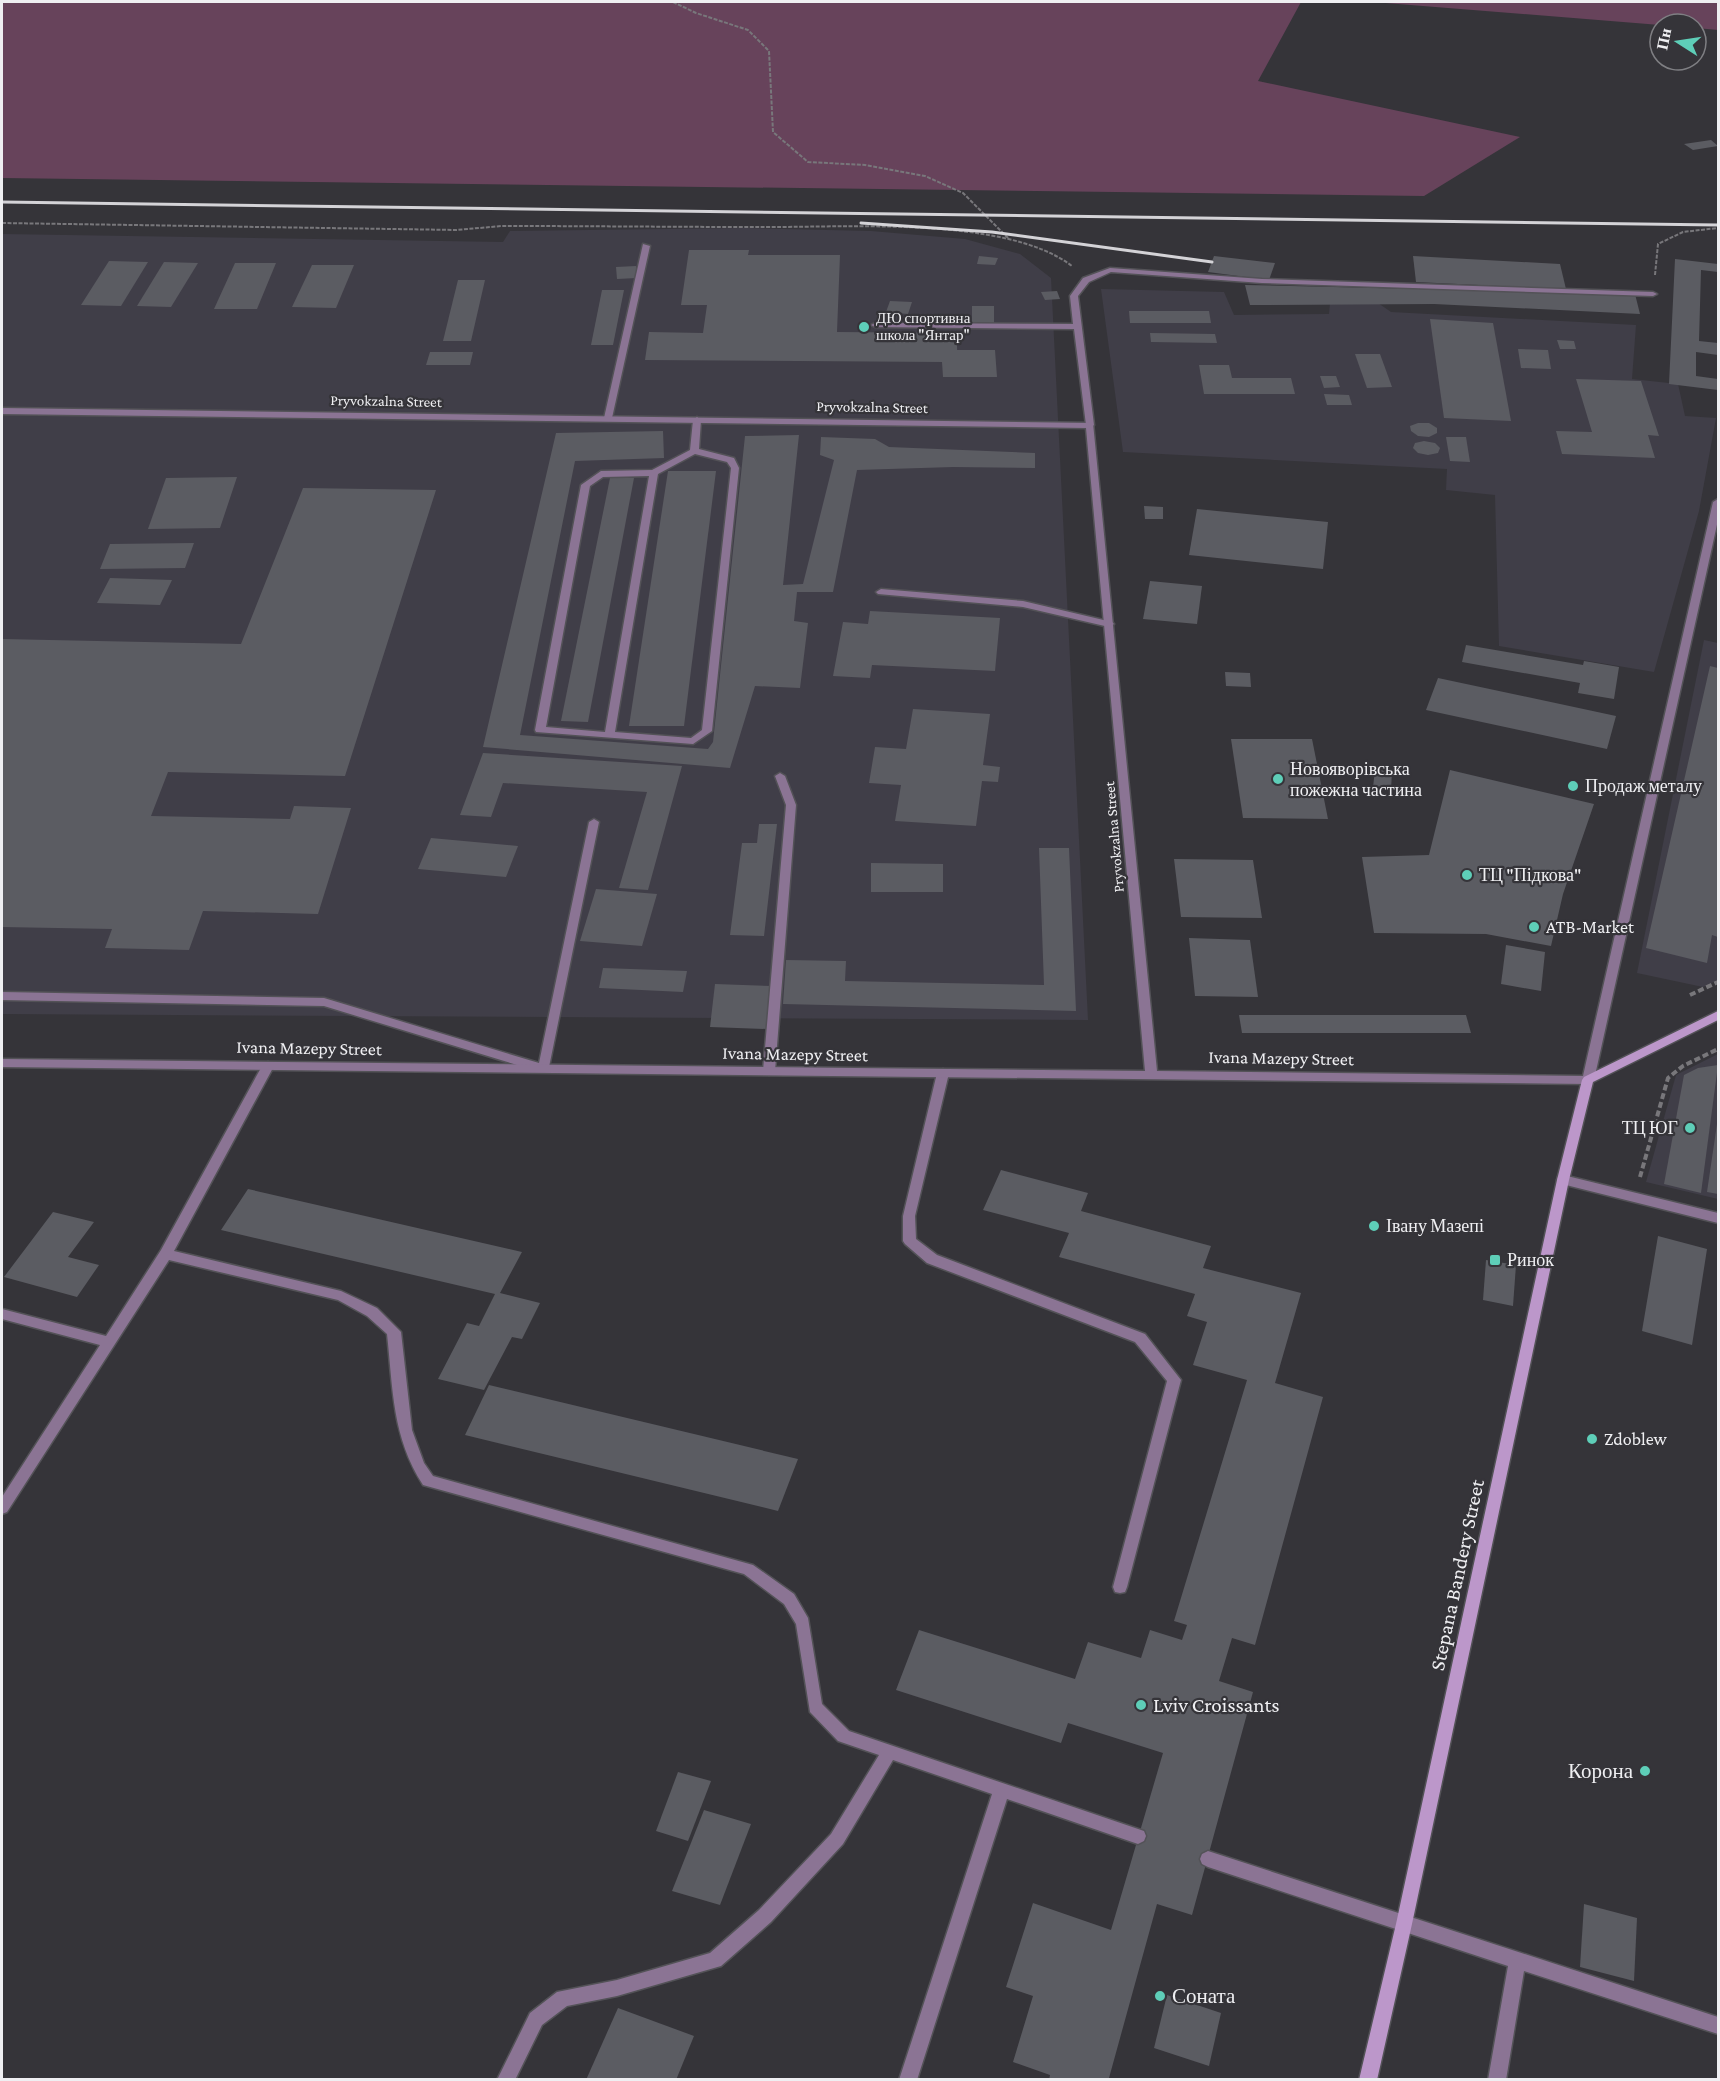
<svg xmlns="http://www.w3.org/2000/svg" width="1720" height="2081" viewBox="0 0 1720 2081" font-family="'Crimson Pro',serif">
  <style>
    .built { fill: #403e48 }
    .green { fill: #67435b }
    .building { fill: #5b5c62 }
    .lines { fill: none; stroke-linecap: round; stroke-linejoin: round }
    .lane-casing { stroke: #535257; stroke-width: 3 }
    .street-casing { stroke: #535257; stroke-width: 3 }
    .secondary-casing { stroke: #535257; stroke-width: 3 }
    .path-far1 { stroke: #78777b; stroke-width: 2; stroke-dasharray: 4 1.5; stroke-linecap: butt }
    .path { stroke: #78777b; stroke-width: 4; stroke-dasharray: 6 3; stroke-linecap: butt }
    .lane { fill: #8b7494; fill-rule: evenodd }
    .street { fill: #8b7494; fill-rule: evenodd }
    .secondary { fill: #bc97ca; fill-rule: evenodd }
    .rail { stroke: #d4d3d7; stroke-width: 3 }
    .poi-dot { fill: #5eceb8; stroke: #353439; stroke-width: 2 }
    .labels { text-anchor: middle; stroke-width: 4.5; stroke-linejoin: round; paint-order: stroke }
    .far-poi-label { font-size: 15px; fill: #efeff2; stroke: #353439; text-anchor: start }
    .far-street-label { font-size: 15px; fill: #efeff2; stroke: #353439 }
    .poi-label { font-size: 18px; fill: #efeff2; stroke: #353439; text-anchor: start }
    .street-label { font-size: 18px; fill: #efeff2; stroke: #353439 }
    .near-street-label { font-size: 21px; fill: #efeff2; stroke: #353439 }
    .near-poi-label { font-size: 21px; fill: #efeff2; stroke: #353439; text-anchor: start }
  </style>
  <rect width="100%" height="100%" fill="#353439"/>
  <!-- built -->
  <g class="built">
    <path d="M746,228L871,231L965,239L1020,254L1051,278L1088,1020L2,1014V234L503,242L510,231Z"/>
    <path d="M1101,289L1224,292L1234,315L1329,314L1330,303H1378L1391,312L1636,325L1632,379L1678,384L1685,416L1716,418L1699,511L1654,672L1499,646L1495,495L1446,490L1447,469L1123,452Z"/>
    <path d="M1704,640L1718,643V980L1703,987L1637,973Z"/>
    <path d="M1718,1054V1199L1646,1182L1676,1075Z"/>
  </g>
  <!-- green -->
  <g class="green">
    <path d="M2,2H1301L1258,81L1520,137L1424,196L2,178Z"/>
    <path d="M1373,2H1718V30L1696,28V24L1660,25Z"/>
  </g>
  <!-- building -->
  <g class="building">
    <path d="M1711,140L1718,146L1693,150L1684,144Z"/>
    <path d="M689,250H749L748,255H840L837,332L957,333V350H995L997,377H943L942,362L645,360L649,332L703,333L707,305H681Z"/>
    <path d="M979,256L998,258L995,265L977,264Z"/>
    <path d="M1214,256L1275,263L1269,280L1208,272Z"/>
    <path d="M1413,256L1560,264L1566,289L1416,282Z"/>
    <path d="M1675,259L1718,264V272L1701,270L1699,341L1718,343V355L1696,352V376L1718,379V390L1669,384Z"/>
    <path d="M109,261L148,262L121,306L81,305Z"/>
    <path d="M164,262L198,263L171,307L137,306Z"/>
    <path d="M235,263H276L257,309H214Z"/>
    <path d="M312,265H354L336,308L292,307Z"/>
    <path d="M636,266L637,278L617,279L616,267Z"/>
    <path d="M458,280H485L471,341H443Z"/>
    <path d="M1245,285L1635,294L1640,314L1434,304L1250,305Z"/>
    <path d="M602,290H624L613,345H591Z"/>
    <path d="M1057,291L1060,299L1045,300L1041,292Z"/>
    <path d="M890,301L912,302L908,314L886,312Z"/>
    <path d="M972,306H994V323L972,322Z"/>
    <path d="M1129,311H1209L1211,323H1130Z"/>
    <path d="M1430,319L1493,323L1511,421L1444,418Z"/>
    <path d="M1150,333L1215,334L1217,343L1151,342Z"/>
    <path d="M1557,340L1574,341L1576,349H1560Z"/>
    <path d="M1518,349L1548,350L1551,369L1521,368Z"/>
    <path d="M430,352H473L470,365H426Z"/>
    <path d="M1355,354H1380L1392,387L1367,388Z"/>
    <path d="M1199,365H1229L1232,378H1291L1295,394H1204Z"/>
    <path d="M1320,376H1336L1340,387L1324,388Z"/>
    <path d="M1576,379L1641,381L1659,436L1648,435L1655,458L1562,454L1556,431L1592,432Z"/>
    <path d="M1324,394L1349,395L1352,405H1327Z"/>
    <path d="M1418,423H1429L1437,428V433L1429,437L1418,436L1411,431L1410,426Z"/>
    <path d="M663,431L664,458L575,461L520,735L708,749L713,742L745,436L799,435L783,585L803,584L834,460L820,455L821,437L875,439L889,447L1035,453V468L953,467L857,470L833,592H797L794,621L808,623L800,688L755,686L730,768L483,747L556,433Z"/>
    <path d="M1446,437H1466L1470,462L1450,461Z"/>
    <path d="M1424,441L1435,443L1440,448L1438,453L1428,455L1418,453L1413,448L1415,443Z"/>
    <path d="M668,471H716L684,726H629Z"/>
    <path d="M237,477L220,528L148,529L166,478Z"/>
    <path d="M610,478H634L588,722L561,721Z"/>
    <path d="M303,488L436,490L345,776L168,772L151,816L290,819L294,806L351,808L318,914L203,911L189,950L105,948L112,929L2,927V639L241,644Z"/>
    <path d="M1144,506L1163,507V519H1145Z"/>
    <path d="M1197,509L1328,522L1323,569L1189,555Z"/>
    <path d="M194,543L185,568L100,569L110,544Z"/>
    <path d="M110,578L172,580L160,605L97,603Z"/>
    <path d="M1150,581L1202,586L1197,624L1143,619Z"/>
    <path d="M870,611L1000,618L995,671L872,665L870,678L833,676L843,622L868,624Z"/>
    <path d="M1466,645L1583,665L1584,661L1619,667L1614,699L1578,693L1580,683L1462,662Z"/>
    <path d="M1710,666L1718,668V937L1712,935L1707,963L1646,948Z"/>
    <path d="M1225,672L1250,673L1251,687L1226,686Z"/>
    <path d="M1438,678L1616,716L1607,749L1426,710Z"/>
    <path d="M913,709L990,714L983,765L1000,767L998,782L982,781L976,826L895,821L901,785L869,783L875,747L906,749Z"/>
    <path d="M1231,739H1312L1328,819L1243,818Z"/>
    <path d="M483,753L682,766L648,890L619,888L647,792L503,783L491,817L460,815Z"/>
    <path d="M1375,769L1392,771L1391,790L1373,788Z"/>
    <path d="M1450,770L1594,804L1563,894L1551,946L1486,934L1374,933L1362,857L1429,855Z"/>
    <path d="M759,824H777L764,936L730,935L742,843H757Z"/>
    <path d="M431,838L518,846L506,877L418,869Z"/>
    <path d="M1039,848H1069L1076,1011L783,1004L786,960L846,961L845,981L1044,985Z"/>
    <path d="M1174,859L1253,860L1262,918L1181,917Z"/>
    <path d="M871,863L943,864V892H871Z"/>
    <path d="M596,889L657,894L642,946L580,941Z"/>
    <path d="M1189,938L1250,940L1258,997L1195,996Z"/>
    <path d="M1506,945L1545,952L1541,991L1501,984Z"/>
    <path d="M603,968L687,971L683,992L599,988Z"/>
    <path d="M715,984L772,986L767,1029L710,1027Z"/>
    <path d="M1239,1015H1466L1471,1033H1242Z"/>
    <path d="M1718,1065L1701,1193L1664,1184L1684,1075L1698,1068Z"/>
    <path d="M1717,1124H1718V1194L1707,1192Z"/>
    <path d="M1001,1170L1088,1193L1081,1211L1211,1246L1203,1268L1301,1293L1275,1383L1323,1397L1255,1645L1232,1638L1219,1681L1253,1692L1192,1915L1157,1904L1109,2078L1113,2080H1049L1050,2075L1013,2062L1033,1996L1006,1987L1033,1903L1111,1930L1163,1753L1068,1723L1061,1743L896,1690L919,1630L1075,1679L1088,1642L1141,1658L1150,1630L1182,1640L1187,1625L1174,1621L1247,1380L1193,1365L1207,1322L1187,1316L1195,1294L1059,1257L1069,1233L983,1210Z"/>
    <path d="M248,1189L522,1252L500,1293L540,1303L522,1339L512,1337L484,1390L438,1379L467,1323L479,1326L495,1294L221,1230Z"/>
    <path d="M53,1212L94,1222L68,1257L99,1265L77,1297L4,1277Z"/>
    <path d="M1658,1236L1707,1249L1692,1345L1642,1331Z"/>
    <path d="M1486,1260L1516,1265L1513,1306L1483,1300Z"/>
    <path d="M489,1385L798,1459L778,1511L465,1435Z"/>
    <path d="M678,1772L711,1781L688,1841L656,1831Z"/>
    <path d="M704,1810L751,1824L720,1905L672,1891Z"/>
    <path d="M1584,1904L1637,1918L1634,1981L1580,1967Z"/>
    <path d="M1167,1995L1221,2013L1209,2066L1154,2048Z"/>
    <path d="M618,2008L694,2036L676,2080H586Z"/>
  </g>
  <g class="lines">
    <defs>
      <g id="lane">
        <path d="M643,244L650,246L612,418L608,421L604,418Z"/>
        <path d="M1110,268L1262,279L1653,292L1657,294L1653,296L1262,283L1111,272L1089,282L1078,296L1094,425L1090,428L1086,425L1074,329L875,327L871,325L875,323L1073,324L1070,296L1083,278Z"/>
        <path d="M697,417L701,420L699,449L734,458L739,468L712,731L693,744L536,732L535,730L581,485L601,471L652,470L690,450L693,420ZM695,454L727,462L731,468L702,730L691,738L615,732L658,474ZM649,476L605,732L546,727L590,486L603,477Z"/>
        <path d="M881,589L1023,601L1112,622L1114,624L1109,627L1023,607L878,594L876,592Z"/>
        <path d="M780,773L785,776L796,805L775,1071L769,1075L763,1071L786,805L775,776Z"/>
        <path d="M594,819L599,822L548,1072H540L324,1006L2,1000V992L324,998L539,1063L589,822Z"/>
        <path d="M268,1062L274,1066L174,1251L341,1291L377,1308L401,1332L412,1430L424,1463L433,1476L753,1565L794,1594L808,1618L822,1704L849,1731L1144,1831L1146,1836L1144,1841L1138,1844L1007,1799L917,2080H899L992,1794L893,1760L843,1844L771,1922L721,1966L617,1996L567,2006L542,2025L515,2080H497L530,2013L557,1992L617,1980L710,1953L759,1910L831,1834L879,1755L838,1741L810,1712L796,1624L784,1604L744,1574L423,1485C392,1437 393,1389 387,1334L367,1316L338,1300L169,1260L7,1512L2,1514V1497L100,1345L2,1319V1309L106,1336L161,1250L262,1066Z"/>
        <path d="M943,1069L949,1073L915,1216L916,1239L937,1255L1145,1334L1181,1380L1127,1587L1125,1592L1120,1593L1115,1592L1113,1587L1167,1381L1135,1342L927,1263L905,1244L903,1241V1216L937,1073Z"/>
        <path d="M1563,1175L1718,1213V1223L1558,1183L1557,1180L1558,1177Z"/>
        <path d="M1208,1851L1718,2017V2034L1524,1971L1506,2080H1488L1508,1966L1208,1867L1202,1864L1200,1859L1202,1854Z"/>
      </g>
      <path id="street" d="M2,408L1093,423L1157,1071L1583,1076L1713,502L1718,499V520L1594,1080L1588,1084L2,1067V1059L1145,1071L1086,428L2,414Z"/>
      <path id="secondary" d="M1718,1011V1020L1593,1082L1569,1180L1412,1924L1377,2080H1359L1396,1924L1557,1180L1582,1080L1584,1077Z"/>
    </defs>
    <!-- lane casing -->
    <use href="#lane" class="lane-casing"/>
    <!-- street casing -->
    <use href="#street" class="street-casing"/>
    <!-- secondary casing -->
    <use href="#secondary" class="secondary-casing"/>
    <!-- path-far1 -->
    <g class="path-far1">
      <path d="M673,2L696,13L748,30L769,51L773,132L808,162L865,165L925,176L963,193L1009,239"/>
      <path d="M2,223L456,230L502,226C587,226 672,227 757,227C841,228 1005,215 1072,266"/>
      <path d="M1655,275L1658,244L1683,232L1718,228"/>
    </g>
    <!-- path -->
    <g class="path">
      <path d="M1690,995L1718,982"/>
      <path d="M1640,1177L1668,1078L1683,1066L1718,1049"/>
    </g>
    <!-- lane -->
    <use href="#lane" class="lane"/>
    <!-- street -->
    <use href="#street" class="street"/>
    <!-- secondary -->
    <use href="#secondary" class="secondary"/>
    <!-- rail -->
    <g class="rail">
      <path d="M2,202L1718,225"/>
      <path d="M861,223L992,232L1212,262"/>
    </g>
  </g>
  <!-- markers -->
  <g class="poi-dot">
    <circle cx="864" cy="327" r="6"/>
    <circle cx="1278" cy="779" r="6"/>
    <circle cx="1573" cy="786" r="6"/>
    <circle cx="1467" cy="875" r="6"/>
    <circle cx="1534" cy="927" r="6"/>
    <circle cx="1690" cy="1128" r="6"/>
    <circle cx="1374" cy="1226" r="6"/>
    <rect x="1489" y="1254" width="12" height="12" rx="3"/>
    <circle cx="1592" cy="1439" r="6"/>
    <circle cx="1141" cy="1705" r="6"/>
    <circle cx="1645" cy="1771" r="6"/>
    <circle cx="1160" cy="1996" r="6"/>
  </g>
  <g class="labels">
    <!-- far-poi labels -->
    <g class="far-poi-label">
      <text x="876" y="323">ДЮ спортивна<tspan x="876" dy="17">школа "Янтар"</tspan></text>
    </g>
    <!-- far-street labels -->
    <g class="far-street-label">
      <text transform="translate(386 401) rotate(1)" y="5">Pryvokzalna Street</text>
      <text transform="translate(872 407) rotate(1)" y="5">Pryvokzalna Street</text>
      <text transform="translate(1114 837) rotate(-95)" y="5">Pryvokzalna Street</text>
    </g>
    <!-- poi labels -->
    <g class="poi-label">
      <text x="1290" y="775">Новояворівська<tspan x="1290" dy="21">пожежна частина</tspan></text>
      <text x="1585" y="792">Продаж металу</text>
      <text x="1479" y="881">ТЦ "Підкова"</text>
      <text x="1546" y="933">ATB-Market</text>
      <text x="1678" y="1134" text-anchor="end">ТЦ ЮГ</text>
      <text x="1386" y="1232">Івану Мазепі</text>
      <text x="1507" y="1266">Ринок</text>
      <text x="1604" y="1445">Zdoblew</text>
    </g>
    <!-- street labels -->
    <g class="street-label">
      <text transform="translate(309 1048) rotate(1)" y="6">Ivana Mazepy Street</text>
      <text transform="translate(795 1054) rotate(1)" y="6">Ivana Mazepy Street</text>
      <text transform="translate(1281 1058) rotate(1)" y="6">Ivana Mazepy Street</text>
    </g>
    <!-- near-street labels -->
    <g class="near-street-label">
      <text transform="translate(1457 1575) rotate(-78)" y="7">Stepana Bandery Street</text>
    </g>
    <!-- near-poi labels -->
    <g class="near-poi-label">
      <text x="1153" y="1712">Lviv Croissants</text>
      <text x="1633" y="1778" text-anchor="end">Корона</text>
      <text x="1172" y="2003">Соната</text>
    </g>
  </g>
  <!-- border -->
  <rect width="1720" height="2081" fill="none" stroke="#efeff2" stroke-width="6"/>
  <!-- north arrow -->
  <g transform="translate(1678 42) rotate(282)"><circle r="28" fill="#353439" stroke="#7f7f83" stroke-width="1.5"/>
  <path d="M0-4.5L10 22L0 15L-10 22Z" fill="#5eceb8"/>
  <text y="-9" font-size="16" font-weight="bold" text-anchor="middle" fill="#efeff2">Пн</text>
  </g>
</svg>
